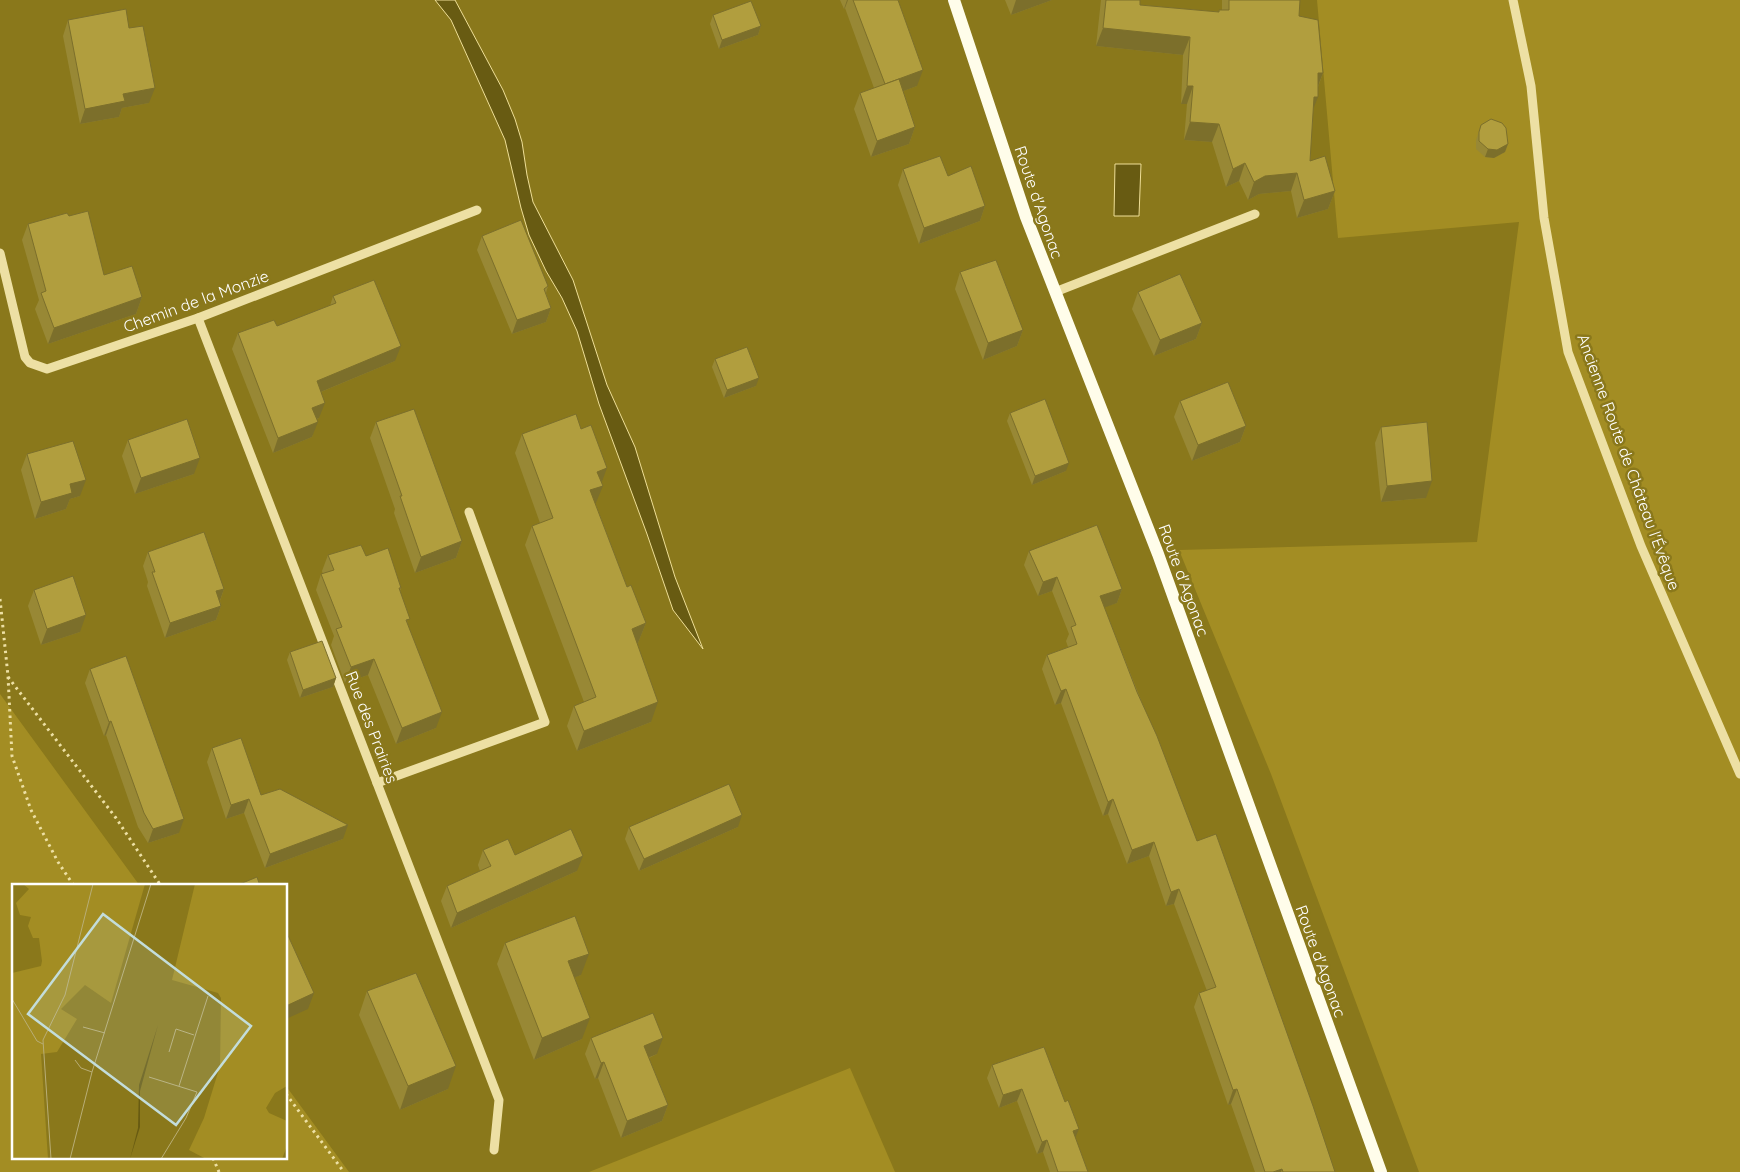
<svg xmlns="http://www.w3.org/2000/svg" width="1740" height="1172" viewBox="0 0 1740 1172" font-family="Quicksand,sans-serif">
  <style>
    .green { fill: #a38d23 }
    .water { fill: #685b12; stroke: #efdf97 }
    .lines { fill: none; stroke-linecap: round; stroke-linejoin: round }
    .path { stroke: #ede0a4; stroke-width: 3; stroke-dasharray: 2.5 4; stroke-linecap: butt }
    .minor { stroke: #ede0a4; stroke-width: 9 }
    .major { stroke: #fffdea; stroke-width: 12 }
    .wall { fill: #988835 }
    .shaded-wall { fill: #7c6f2b }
    .building { fill: #b19e3e; stroke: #7c6f2b }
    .labels { text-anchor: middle; stroke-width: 5; stroke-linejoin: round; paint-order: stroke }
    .street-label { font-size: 16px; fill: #fff; stroke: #8a781b }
    .inset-road { fill: none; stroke: #b9ae76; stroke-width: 1 }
    .view { fill: #c3dddb; fill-opacity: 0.15; stroke: #c3dddb; stroke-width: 2.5 }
    .inset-edge { fill: none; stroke: #fff; stroke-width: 2.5 }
  </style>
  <rect width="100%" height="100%" fill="#8a781b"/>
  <!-- green -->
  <g class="green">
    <path d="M1317,0H1740V1172H1419L1271,774L1179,550L1477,542L1519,222L1338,238Z"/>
    <path d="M0,694L140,886H14V1158H286V1086L349,1172H0Z"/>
    <path d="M850,1068L895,1172H589Z"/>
  </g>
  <!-- water -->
  <g class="water">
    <path d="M435,0H455L503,90L515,119L522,142L527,175L533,202L573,280L607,385L635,447L675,577L703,649L673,610L647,534L599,404L577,331L562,298L546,271L529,235L521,208L505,140L451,20Z"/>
    <path d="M1115,164H1141L1139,216H1114Z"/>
  </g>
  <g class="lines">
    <!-- path -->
    <g class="path">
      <path d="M0,599L8,676L12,756L31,810L58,862L74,886"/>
      <path d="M8,677L116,818L161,886"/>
      <path d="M286,1094L344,1172"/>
      <path d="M213,1158L219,1172"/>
    </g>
    <!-- minor -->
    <g class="minor">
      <path d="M1513,0L1531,86L1544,218L1568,352L1641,546L1740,774"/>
      <path d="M0,253L25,357L30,363L47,369L198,318L477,210"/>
      <path d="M1055,292L1255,214"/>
      <path d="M198,318L499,1100L494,1150"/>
      <path d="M377,783L545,722L469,512"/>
    </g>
    <!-- major -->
    <path class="major" d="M954,0L1026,217L1158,554L1381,1172"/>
  </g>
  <!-- wall -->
  <g class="wall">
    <path d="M840,0H898L917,86L903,91L915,127L909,144L871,157L854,109L860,93L874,88L845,8L844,9Z"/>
    <path d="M1005,0H1052L1011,15Z"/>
    <path d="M1101,0H1140V5L1218,12L1219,10H1222V0H1300L1299,16L1323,73L1318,87L1313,109L1310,161L1335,191L1328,209L1297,218L1291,191L1259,194L1248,200L1239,181L1226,187L1212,142L1184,140L1187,104H1181L1183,55L1096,46Z"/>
    <path d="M713,15L761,26L758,35L719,49L710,24Z"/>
    <path d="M68,20L129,28L149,103L122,108L119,117L80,124L63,36Z"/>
    <path d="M1481,125L1508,144L1505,152L1494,158L1485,157L1476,149V140Z"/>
    <path d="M903,169L948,176L985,206L980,221L919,244L898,185Z"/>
    <path d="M69,216L104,275L142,297L136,314L48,344L35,309L39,300L22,240L28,224Z"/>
    <path d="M482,236L548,286L546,293L551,308L546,322L512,334L477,250Z"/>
    <path d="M960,272L1023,330L1017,346L983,360L955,289Z"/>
    <path d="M1138,292L1202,323L1196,339L1154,356L1132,309Z"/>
    <path d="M333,296L395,361L321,392L319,418L317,419L312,437L273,453L232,349L238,333L277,326L330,306Z"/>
    <path d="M715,359L756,386L724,398L712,367Z"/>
    <path d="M1180,401L1246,426L1240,442L1192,461L1174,417Z"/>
    <path d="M1010,413L1066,471L1032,485L1007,421Z"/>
    <path d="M376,422L462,541L456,558L415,573L394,513L395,509L370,438Z"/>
    <path d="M1381,427L1426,498L1381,502L1375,443Z"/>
    <path d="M522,434L596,505L627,587L646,623L638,643H637L651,722L577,751L567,726L574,706L584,702L525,545L532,526L540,523L515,453Z"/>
    <path d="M128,440L194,474L135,494L122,456Z"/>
    <path d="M27,454L80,496L70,499L66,509L35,519L21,470Z"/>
    <path d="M1029,551L1122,589L1117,603L1104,607L1197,841L1335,1172H1255L1231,1104L1228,1105L1194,1007L1199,993L1207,991L1174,904L1166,906L1149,856L1127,864L1108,814L1103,816L1061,703L1055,705L1042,669L1047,655L1068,647L1066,641L1069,634L1052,591L1038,596L1024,565Z"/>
    <path d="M148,552L224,589L220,601L221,606L216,620L165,638L147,586L148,582L143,566Z"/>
    <path d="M328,555L366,556L401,588L400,591L408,625L436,728L396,744L368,675L345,683L331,645L334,636L316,590L321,574H323L322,571Z"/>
    <path d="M34,590L80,632L41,645L28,606Z"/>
    <path d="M290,652L336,678L333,687L300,698L287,660Z"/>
    <path d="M90,669L179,833L148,843L138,827L106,735L104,736L85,683Z"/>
    <path d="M212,748L261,795L343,839L265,868L244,813L226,819L207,762Z"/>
    <path d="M629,827H738L639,871L625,839Z"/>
    <path d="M483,850L515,855L577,871L451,928L441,901L447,886L480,871L478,865Z"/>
    <path d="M505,943L581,975L575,977L582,1039L534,1060L497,964Z"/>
    <path d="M367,991L448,1089L400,1110L359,1015Z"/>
    <path d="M591,1038L657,1054L649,1058L668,1105L662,1121L621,1138L598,1078L595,1079L585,1054Z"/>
    <path d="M1044,1047L1075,1138L1088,1172H1050L1043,1152L1037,1154L1017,1101L999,1108L987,1078L992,1065Z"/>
  </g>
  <!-- shaded-wall -->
  <g class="shaded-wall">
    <path d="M847,0H848L845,8L844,9Z"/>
    <path d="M1016,0H1052L1011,15Z"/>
    <path d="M761,26L758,35L719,49L722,40Z"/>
    <path d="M1103,28L1190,37L1183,55L1096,46Z"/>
    <path d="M923,70L917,86L879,100L885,84Z"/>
    <path d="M1318,73H1323L1316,91Z"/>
    <path d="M1187,86H1193L1187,104H1181Z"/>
    <path d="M155,88L149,103L122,108L119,117L80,124L85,109L123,94Z"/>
    <path d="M1314,97H1318L1311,115Z"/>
    <path d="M1190,122L1219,124L1212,142L1184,140Z"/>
    <path d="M915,127L909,144L871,157L877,141Z"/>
    <path d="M1508,144L1505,152L1494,158L1485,157L1488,149Z"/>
    <path d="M1245,163L1239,181L1226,187L1233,169Z"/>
    <path d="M1297,173L1291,191L1259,194L1248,200L1254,182L1265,176Z"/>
    <path d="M1335,191L1328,209L1297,218L1304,200Z"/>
    <path d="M985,206L980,221L919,244L924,228Z"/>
    <path d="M142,297L136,314L48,344L54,328Z"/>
    <path d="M551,308L546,322L512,334L517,320Z"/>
    <path d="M1202,323L1196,339L1154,356L1160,340Z"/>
    <path d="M1023,330L1017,346L983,360L988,343Z"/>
    <path d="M401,346L395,361L311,396L317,381Z"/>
    <path d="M759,378L756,386L724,398L727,390Z"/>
    <path d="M325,403L319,418L306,423L312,408Z"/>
    <path d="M318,422L312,437L273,453L278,438Z"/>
    <path d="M1246,426L1240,442L1192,461L1198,445Z"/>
    <path d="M200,458L194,474L135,494L141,478Z"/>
    <path d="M1069,463L1066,471L1032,485L1035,476Z"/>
    <path d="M607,468L600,487L603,486L595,505L583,510L597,472Z"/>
    <path d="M86,480L80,496L70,499L66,509L35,519L41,502L70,484Z"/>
    <path d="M1432,481L1426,498L1381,502L1387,486Z"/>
    <path d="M462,541L456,558L415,573L421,557Z"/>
    <path d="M1057,577L1052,591L1038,596L1043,582Z"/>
    <path d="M224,589L219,603L216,591Z"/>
    <path d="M1122,589L1117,603L1095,611L1100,596Z"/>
    <path d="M221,606L216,620L165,638L170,623Z"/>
    <path d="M86,615L80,632L41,645L47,629Z"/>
    <path d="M646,623L638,643L624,648L632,629Z"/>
    <path d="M374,659L368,675L345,683L351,667Z"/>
    <path d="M336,678L333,687L300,698L303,690Z"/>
    <path d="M1066,689L1061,703L1055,705L1061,691Z"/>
    <path d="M658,702L651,722L577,751L584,731Z"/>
    <path d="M442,712L436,728L396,744L402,728Z"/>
    <path d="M111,721L106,735L104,736L109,722Z"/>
    <path d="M249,799L244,813L226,819L231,805Z"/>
    <path d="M1113,799L1108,814L1103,816L1108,802Z"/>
    <path d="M742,815L738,827L639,871L644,859Z"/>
    <path d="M184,819L179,833L148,843L153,829Z"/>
    <path d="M348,825L343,839L265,868L270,854Z"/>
    <path d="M1154,842L1149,856L1127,864L1132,850Z"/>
    <path d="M583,856L577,871L451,928L457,913Z"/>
    <path d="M1179,889L1174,904L1166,906L1171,892Z"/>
    <path d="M589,954L581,975L561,983L568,961Z"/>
    <path d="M314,993L308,1009L286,1019V1006Z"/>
    <path d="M590,1018L582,1039L534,1060L542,1038Z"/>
    <path d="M663,1038L657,1054L638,1062L644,1046Z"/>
    <path d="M604,1062L598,1078L595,1079L601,1063Z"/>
    <path d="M456,1066L448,1089L400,1110L408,1086Z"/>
    <path d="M1022,1089L1017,1101L999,1108L1003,1095Z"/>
    <path d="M1237,1089L1231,1104L1228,1105L1233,1090Z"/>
    <path d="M668,1105L662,1121L621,1138L627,1121Z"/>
    <path d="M1079,1129L1074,1141L1073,1131Z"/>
    <path d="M1047,1140L1043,1152L1037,1154L1042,1142Z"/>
    <path d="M1282,1169L1281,1172H1273Z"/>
  </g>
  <!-- building -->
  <g class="building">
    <path d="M853,0H898L923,70L885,84Z"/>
    <path d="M1106,0H1140V5L1219,12V10H1229V0H1300L1299,16L1318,20L1323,73H1318V97H1314L1310,161L1325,156L1335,191L1304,200L1297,173L1265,176L1254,182L1245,163L1233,169L1219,124L1190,122L1193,86H1187L1190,37L1103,28Z"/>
    <path d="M751,1L761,26L722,40L713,15Z"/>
    <path d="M126,9L129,28L143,26L155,88L123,94L125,101L85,109L68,20Z"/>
    <path d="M899,79L915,127L877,141L860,93Z"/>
    <path d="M1491,119L1502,123L1506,128L1508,144L1497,150L1488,149L1479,141V132L1481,125Z"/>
    <path d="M940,156L948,176L971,166L985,206L924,228L903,169Z"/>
    <path d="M88,211L104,275L132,266L142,297L54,328L41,293L46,291L28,224L67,213L69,216Z"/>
    <path d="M521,220L548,286L544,289L551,308L517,320L482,236Z"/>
    <path d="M996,260L1023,330L988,343L960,272Z"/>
    <path d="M1180,274L1202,323L1160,340L1138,292Z"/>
    <path d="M374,280L401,346L317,381L325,403L312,408L318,422L278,438L238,333L274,320L277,326L336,303L333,296Z"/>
    <path d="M747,347L759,378L727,390L715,359Z"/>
    <path d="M1228,382L1246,426L1198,445L1180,401Z"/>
    <path d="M1045,399L1069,463L1035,476L1010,413Z"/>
    <path d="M414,409L462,541L421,557L400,496H402L376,422Z"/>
    <path d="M576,414L581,429L591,425L607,468L597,472L603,486L590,490L627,587L631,585L646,623L632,629L658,702L584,731L574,706L596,697L532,526L553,518L522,434Z"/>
    <path d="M187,419L200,458L141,478L128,440Z"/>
    <path d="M1427,422L1432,481L1387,486L1381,427Z"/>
    <path d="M73,441L86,480L70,484L72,493L41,502L27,454Z"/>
    <path d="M1097,525L1122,589L1100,596L1137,692L1157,736L1197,841L1216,834L1313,1106L1335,1172H1283L1282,1169L1273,1172H1265L1237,1089L1233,1090L1199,993L1216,987L1179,889L1171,892L1154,842L1132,850L1113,799L1108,802L1066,689L1061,691L1047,655L1077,644L1071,627L1076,625L1057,577L1043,582L1029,551Z"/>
    <path d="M204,532L224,589L216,591L221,606L170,623L152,572H155L148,552Z"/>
    <path d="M361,545L366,556L388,548L401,588H399L410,619L406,620L442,712L402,728L374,659L351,667L336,629L342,627L321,574L334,570L328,555Z"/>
    <path d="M73,576L86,615L47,629L34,590Z"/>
    <path d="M322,641L336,678L303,690L290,652Z"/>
    <path d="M126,656L184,819L153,829L144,813L111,721L109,722L90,669Z"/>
    <path d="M241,738L261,795L280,789L348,825L270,854L249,799L231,805L212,748Z"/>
    <path d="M729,784L742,815L644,859L629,827Z"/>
    <path d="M571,829L583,856L457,913L447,886L491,866L483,850L508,839L515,855Z"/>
    <path d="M257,877L260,886H235Z"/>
    <path d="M575,916L589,954L568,961L590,1018L542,1038L505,943Z"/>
    <path d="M286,931L314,993L286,1006Z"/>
    <path d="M416,973L456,1066L408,1086L367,991Z"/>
    <path d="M653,1013L663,1038L644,1046L668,1105L627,1121L604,1062L601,1063L591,1038Z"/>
    <path d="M1044,1047L1065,1102L1068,1100L1079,1129L1073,1131L1088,1172H1058L1047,1140L1042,1142L1022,1089L1003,1095L992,1065Z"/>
  </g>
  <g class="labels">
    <!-- street labels -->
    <g class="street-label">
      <text transform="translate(1039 202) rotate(71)" y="6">Route d'Agonac</text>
      <text transform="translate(196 301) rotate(-20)" y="6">Chemin de la Monzie</text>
      <text transform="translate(1629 462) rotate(70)" y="6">Ancienne Route de Château l'Évêque</text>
      <text transform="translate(1184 580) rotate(70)" y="6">Route d'Agonac</text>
      <text transform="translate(372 727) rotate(69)" y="6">Rue des Prairies</text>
      <text transform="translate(1321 961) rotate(70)" y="6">Route d'Agonac</text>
    </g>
  </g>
  <!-- overview -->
  <g transform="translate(12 884)">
    <rect width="275" height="275" fill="#8a781b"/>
    <path d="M11,0H133L99,119L73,101L49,125L65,135L45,168L29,170L36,275H0V89L29,82L30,77L27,54H21L16,42L19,33L8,31L4,19L17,5ZM183,0H275V202L263,209L254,224L257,229L275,237V262L270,275H194L177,266L192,234L208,182L209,114L206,109L160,96Z" fill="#a38d23"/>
    <path d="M146,141L128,207V243L118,275L126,244L127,201Z" fill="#685b12"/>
    <path class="inset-road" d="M0,115L25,157L31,160M71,143L93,149M157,168L164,145L182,151M63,176L69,184L80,188M137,193L185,208L174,234L149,275M167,202L196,112M39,275L31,156L53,111L81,0M58,275L80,188L139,0"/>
    <path class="view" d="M91,30L239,142L164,241L16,130Z"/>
    <rect width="275" height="275" class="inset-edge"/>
  </g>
</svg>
